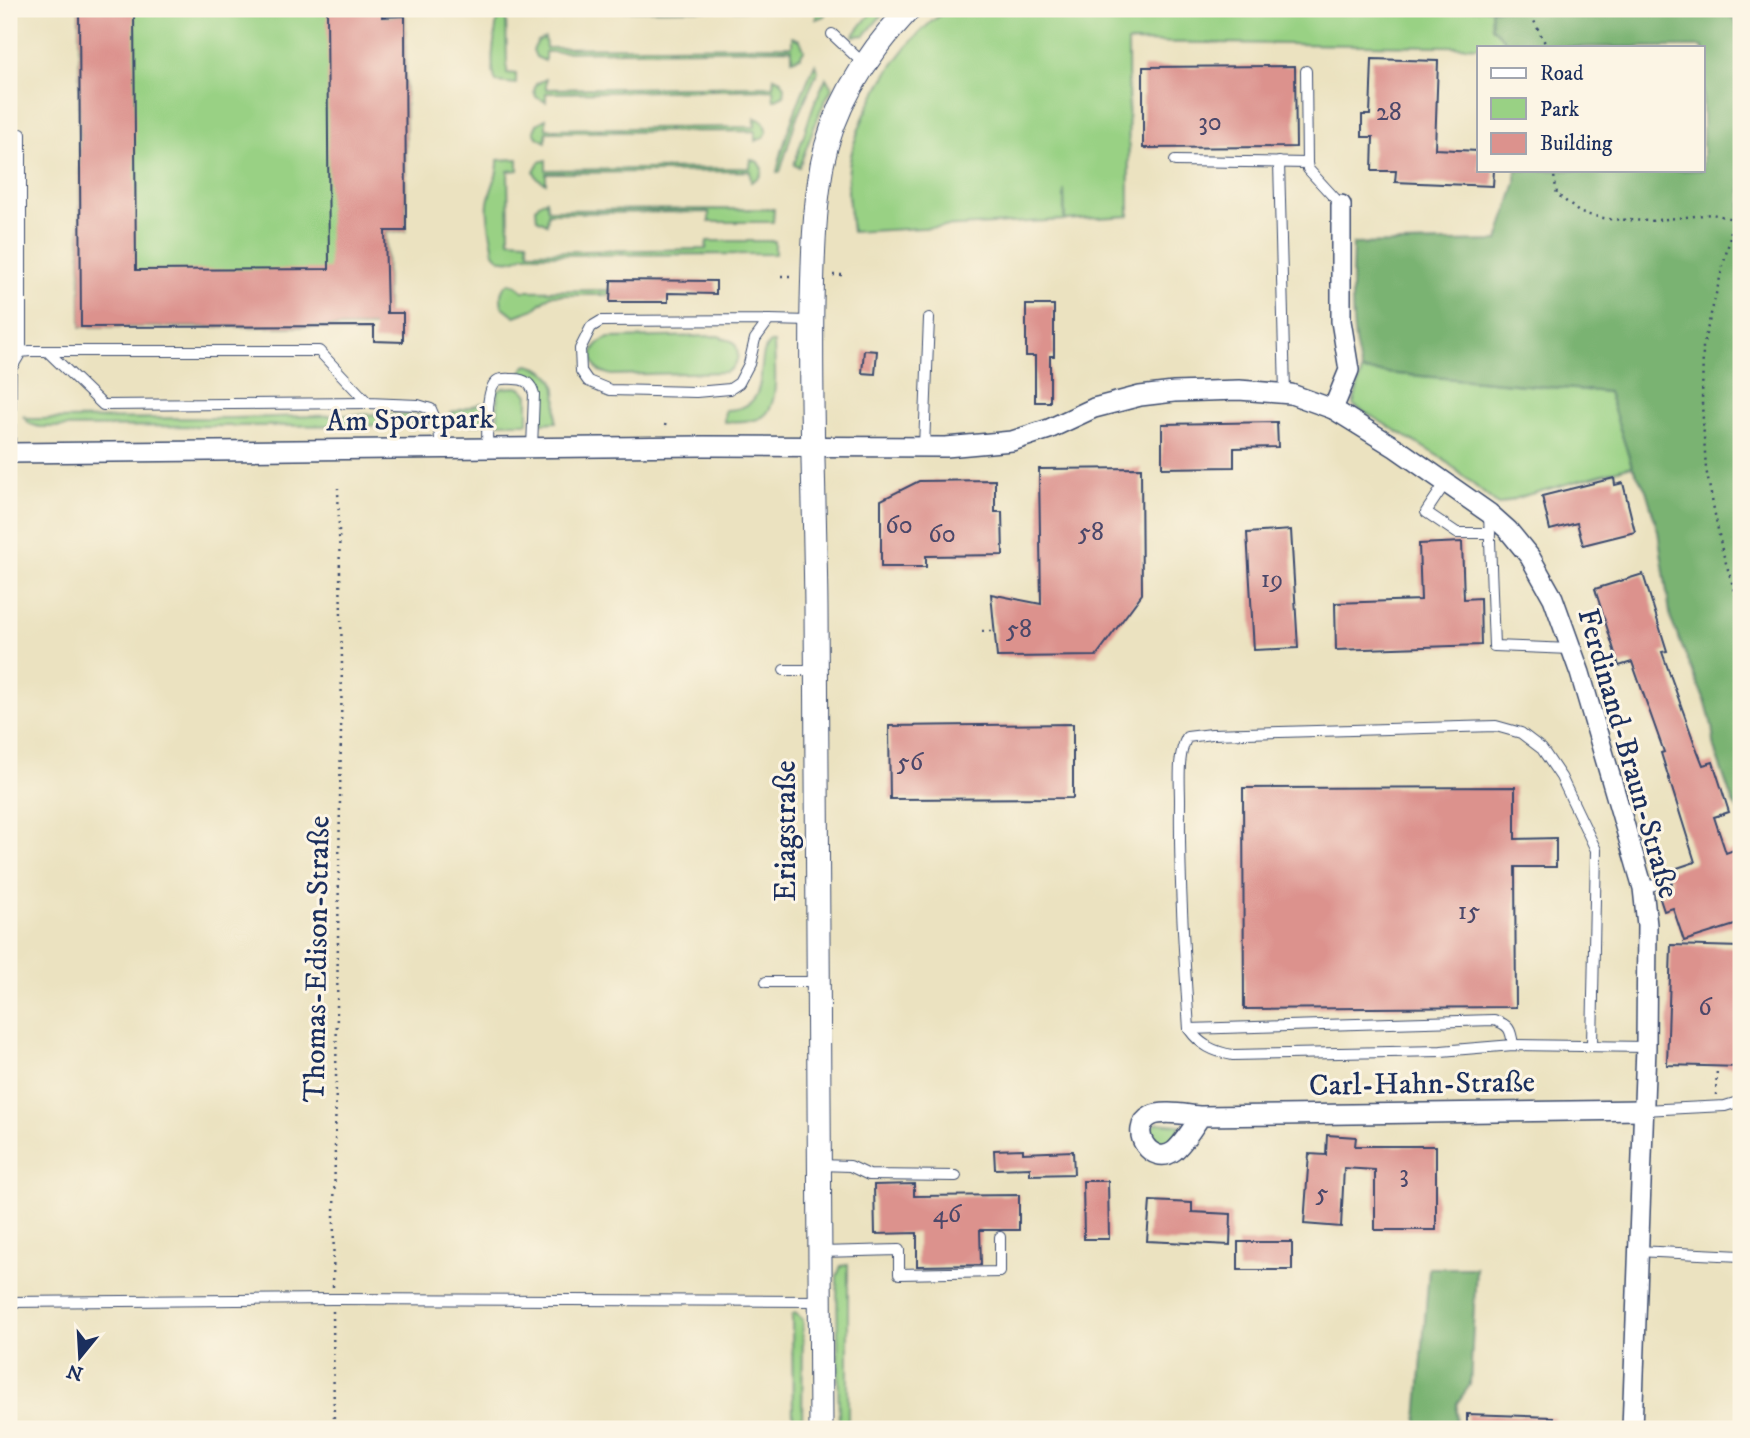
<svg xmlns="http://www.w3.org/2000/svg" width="1750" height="1438" viewBox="0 0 1750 1438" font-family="'IM FELL DW Pica',serif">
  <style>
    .green { fill: #99d184; stroke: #5a8071; stroke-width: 2 }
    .forest { fill: #7ab372; stroke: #4a7168; stroke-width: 2 }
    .building { fill: #dc928d }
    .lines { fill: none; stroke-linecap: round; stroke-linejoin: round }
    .service-casing { stroke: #3a4a6d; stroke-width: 12 }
    .minor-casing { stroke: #3a4a6d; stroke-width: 22 }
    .tertiary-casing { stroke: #3a4a6d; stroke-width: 25 }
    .path { stroke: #3a4a6d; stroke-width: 2.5; stroke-dasharray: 2 5; stroke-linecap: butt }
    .service { stroke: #fff; stroke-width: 10 }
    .minor { stroke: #fff; stroke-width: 19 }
    .tertiary { stroke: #fff; stroke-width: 23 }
    .labels { text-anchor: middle; stroke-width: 6; stroke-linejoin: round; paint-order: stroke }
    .number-label { font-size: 26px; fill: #4b486a }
    .street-label { font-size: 30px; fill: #1b2f5e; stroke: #fcf5e5 }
  </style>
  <rect width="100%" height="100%" fill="#fcf5e5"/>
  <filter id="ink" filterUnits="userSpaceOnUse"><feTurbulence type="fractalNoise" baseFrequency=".0143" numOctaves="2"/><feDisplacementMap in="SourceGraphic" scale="14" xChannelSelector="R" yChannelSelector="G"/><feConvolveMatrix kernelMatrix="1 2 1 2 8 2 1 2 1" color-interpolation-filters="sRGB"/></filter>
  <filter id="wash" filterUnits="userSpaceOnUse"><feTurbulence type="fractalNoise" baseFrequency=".00686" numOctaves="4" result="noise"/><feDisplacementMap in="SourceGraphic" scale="28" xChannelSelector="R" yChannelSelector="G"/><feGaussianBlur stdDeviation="1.57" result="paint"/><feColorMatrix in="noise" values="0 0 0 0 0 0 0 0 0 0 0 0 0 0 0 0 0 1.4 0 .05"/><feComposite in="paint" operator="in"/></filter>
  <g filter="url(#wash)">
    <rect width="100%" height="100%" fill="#ebe2c0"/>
    <!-- green -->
    <g class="green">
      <path d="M79,9H382V17L405,16L406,231L386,232L387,327H81Z"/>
      <path d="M497,9H506L507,73L516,74V84L496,82C487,58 498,34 497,9Z"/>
      <path d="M534,9H828L824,16L816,19V9L546,11V21L535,17Z"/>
      <path d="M874,9H887L865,35L853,36Z"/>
      <path d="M949,9H1491L1492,27L1512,47L1128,42L1129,216L1065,220L1064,190V220L852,232C850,214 847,195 848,177C851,121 900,38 949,9Z"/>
      <path d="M792,37L800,40L804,50L800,57L792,60V49L545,52V61L536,57L533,50L538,41L545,38L546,48L792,46Z"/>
      <path d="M815,64L818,71L796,119L780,172H777C785,134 799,99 815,64Z"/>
      <path d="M774,77L781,80L785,87L784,95L774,100L773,89L546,93V102L536,97L534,91L536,84L546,79V89L773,86Z"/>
      <path d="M826,78L832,88L821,109L799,167L794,165L814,104Z"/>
      <path d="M755,118L763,121L767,132L763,138L755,141V131L546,132V142L537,137L534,131L537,124L546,119V129L755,127Z"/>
      <path d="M518,159V170L508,171L509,240L527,241L529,252L706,249L707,241H775V254L524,255C514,261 502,264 494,253C492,238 486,219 488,203C490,188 499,177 498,160Z"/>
      <path d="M751,159L758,162L762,169L760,176L751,182L750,171L546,173V183L537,178L534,171L539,162L546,160V170L750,168Z"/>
      <path d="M546,200L548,210L774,209L773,222H709V212L548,213L547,224L537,219L536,208L539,204Z"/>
      <path d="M509,283L516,285L523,291L610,290V295H551L534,309L515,316L502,306C500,296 500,289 509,283Z"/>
      <path d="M718,336L734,342C741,354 738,366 726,372L611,375L599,371C587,357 593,343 609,338Z"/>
      <path d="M770,343H774C774,363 782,412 758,419C748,422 735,421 724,422L725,410C777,410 752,357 770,343Z"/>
      <path d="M528,365C563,373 556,393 556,422L542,423L540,386L533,378L521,374L524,367Z"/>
      <path d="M1362,371L1608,392L1632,466L1523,496L1498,505L1443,459L1353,405Z"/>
      <path d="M517,387L523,389L528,395V423H498L497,392L503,388Z"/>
      <path d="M482,403L483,415L480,424C465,425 456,428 451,413Z"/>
      <path d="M390,414L424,416L428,419L427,423L423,425L39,427L30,424L23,416L30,419L231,418Z"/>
      <path d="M1158,1123L1181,1125L1174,1139L1165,1145L1155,1143L1151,1137L1152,1127Z"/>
      <path d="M848,1265V1429H839L837,1276L841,1266Z"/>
      <path d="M795,1313L803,1320L802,1429H793L792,1315Z"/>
    </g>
    <!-- forest -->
    <g class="forest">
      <path d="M1491,9H1725L1734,19L1741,35V814L1733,803L1715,751L1712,726L1707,706L1671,620L1658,531L1646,490L1632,466L1608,392L1362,371C1349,332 1352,285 1353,244L1498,241L1516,182V170H1703V47H1512L1492,27Z"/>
      <path d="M1429,1268H1476L1470,1385L1457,1403L1456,1429H1413L1417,1421Z"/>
    </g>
    <g id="blocks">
      <!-- building -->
      <g class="building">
        <path d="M79,9H134L136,270L329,269L327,9H382V17L405,16L406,231H385L387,313H403V342L374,341V326L81,327Z"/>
        <path d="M1372,59L1438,61L1435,149L1479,151V170H1494L1493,186L1395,182L1396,171H1372L1373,137H1362V115H1370Z"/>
        <path d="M1295,66L1296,147L1143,148V67Z"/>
        <path d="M611,280L716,281V294L668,293V302H610Z"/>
        <path d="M1026,305H1054V356H1050V402H1035V356H1026Z"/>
        <path d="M864,350L877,351L875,374L862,373Z"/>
        <path d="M1277,422L1278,447L1234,448V467L1162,468V424Z"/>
        <path d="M1141,468L1142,594L1096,656L997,657L991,594L1041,604L1039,469Z"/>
        <path d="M1614,478L1615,485L1623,483L1635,532L1583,545L1577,523L1550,530L1542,496Z"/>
        <path d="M995,480V512H1002L1003,555L926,556V567H881V500L919,481Z"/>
        <path d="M1291,530L1298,648L1254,650L1247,533Z"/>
        <path d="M1462,542L1464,599L1480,598L1481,645L1336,650L1335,603L1421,600L1419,544Z"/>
        <path d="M1643,574L1667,651L1662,652L1694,742L1703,765L1713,762L1729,812L1714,817L1726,853L1739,848L1741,857V923L1684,941L1673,908L1664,911L1659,896L1668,893L1667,889L1671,887L1672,881L1670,876L1663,875L1662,873L1695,862L1661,753L1664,752L1632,662L1619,666L1595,589Z"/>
        <path d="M1073,724V798L890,799L889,726Z"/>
        <path d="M1515,787V839L1556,838V867H1515L1516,1007L1244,1009L1243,788Z"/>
        <path d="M1671,945L1741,947V1067L1667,1065Z"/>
        <path d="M1327,1135L1356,1137L1355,1146H1436V1230H1375V1170L1344,1168L1341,1227L1304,1224L1309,1154L1326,1155Z"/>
        <path d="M1023,1149V1153L1073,1151L1074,1174L1030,1175V1168L995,1169L994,1150Z"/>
        <path d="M1083,1181H1108L1109,1239H1084Z"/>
        <path d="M914,1184V1196L1019,1195V1230H980L981,1265L917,1266V1233L875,1234L874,1185Z"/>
        <path d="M1150,1201L1192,1203V1212L1231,1214L1230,1245L1147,1241Z"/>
        <rect x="1238" y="1242" width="54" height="28"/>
        <path d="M1467,1414L1554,1417L1553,1429H1467Z"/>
      </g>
    </g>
  </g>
  <g filter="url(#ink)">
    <use href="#blocks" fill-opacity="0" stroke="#3a4a6d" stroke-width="2"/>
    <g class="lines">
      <defs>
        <g id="service">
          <path d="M832,34L864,64"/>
          <path d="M1306,71L1307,163"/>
          <path d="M21,134V352"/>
          <path d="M1175,161L1307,163L1308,169L1341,205"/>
          <path d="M1279,162L1285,393"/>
          <path d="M769,320L755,339L749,364L739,383L730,389L696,392L610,390L588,381L581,371L580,349L591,327L601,321L769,320L811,321"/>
          <path d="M47,351L103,405L368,403"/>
          <path d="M924,447L929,318"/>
          <path d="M487,448C488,433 484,387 498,380C503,378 509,379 514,379C525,379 531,383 534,394L532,448"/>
          <path d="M10,453L11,369L21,352L30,351H319L368,403L418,405L431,409L439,428L441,449"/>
          <path d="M1446,482L1426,512L1457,533H1490"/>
          <path d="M1489,514L1494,646L1571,649"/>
          <path d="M784,670H815"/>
          <path d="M1643,888L1665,882"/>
          <path d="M766,982H817"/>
          <path d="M1189,1029L1494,1020C1509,1025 1511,1029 1513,1045"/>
          <path d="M1592,1045L1596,850L1561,777L1542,749L1521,733L1496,726L1212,734L1187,737C1177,756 1180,781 1180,801C1179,878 1184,953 1189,1029C1200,1045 1214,1052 1233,1055L1441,1051L1513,1045L1646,1047"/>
          <path d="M1643,1110L1725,1106L1741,1101"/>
          <path d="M820,1165L850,1166L869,1175L956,1176"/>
          <path d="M1637,1251L1741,1256"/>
          <path d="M820,1252L899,1250V1274L1000,1272V1237"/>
          <path d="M9,1302L333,1299L820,1301"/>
        </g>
        <g id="minor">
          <path d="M1333,409L1349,370L1341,321V205"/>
          <path d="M9,453L704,446L946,447L1012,441L1049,429L1094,408L1140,396L1174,392L1239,390L1291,394L1333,409L1396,448L1489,513L1508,530L1530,557L1553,598L1580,673L1643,888L1647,925L1646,1047L1632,1429"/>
          <path d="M1201,1116C1193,1127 1184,1143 1174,1151C1152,1168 1126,1129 1151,1116C1163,1110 1187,1115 1201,1116L1643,1110"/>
        </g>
        <path id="tertiary" d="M821,1429C820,1156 818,882 816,608C815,506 810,405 812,303C813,257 814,211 822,165C833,106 869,52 909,9"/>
      </defs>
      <!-- service casing -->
      <use href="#service" class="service-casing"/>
      <!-- minor casing -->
      <use href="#minor" class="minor-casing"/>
      <!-- tertiary casing -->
      <use href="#tertiary" class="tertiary-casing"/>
      <!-- path -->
      <g class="path">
        <path d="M1528,9L1547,47"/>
        <path d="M1553,170L1557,194L1580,213L1608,219L1650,221L1712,214L1733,219"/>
        <path d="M1741,176L1729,242L1703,346L1702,404L1706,469L1722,550L1741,612"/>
        <path d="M833,275H845"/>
        <path d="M781,276H795"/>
        <path d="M665,426L666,422"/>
        <path d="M982,631H995"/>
        <path d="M1716,1095L1717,1067"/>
        <path d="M333,1287L342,660L338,488"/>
        <path d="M333,1311L334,1429"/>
      </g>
      <!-- service -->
      <use href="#service" class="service"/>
      <!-- minor -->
      <use href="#minor" class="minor"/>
      <!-- tertiary -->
      <use href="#tertiary" class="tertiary"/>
    </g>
  </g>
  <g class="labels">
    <!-- number labels -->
    <g class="number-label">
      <text x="1389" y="120">28</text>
      <text x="1210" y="130">30</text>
      <text x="899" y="533">60</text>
      <text x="1091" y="540">58</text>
      <text x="942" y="542">60</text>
      <text x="1272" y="587">19</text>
      <text x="1019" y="637">58</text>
      <text x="910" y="770">56</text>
      <text x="1469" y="919">15</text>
      <text x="1705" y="1015">6</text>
      <text x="1404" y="1182">3</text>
      <text x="1322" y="1201">5</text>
      <text x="947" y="1222">46</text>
    </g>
    <!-- street labels -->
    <g class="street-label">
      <text transform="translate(410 419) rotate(-1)" y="10">Am Sportpark</text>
      <text transform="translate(1629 753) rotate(74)" y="10">Ferdinand-Braun-Straße</text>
      <text transform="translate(785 831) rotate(-90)" y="10">Eriagstraße</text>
      <text transform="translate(316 959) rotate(-89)" y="10">Thomas-Edison-Straße</text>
      <text transform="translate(1422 1083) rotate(-1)" y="10">Carl-Hahn-Straße</text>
    </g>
  </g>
  <!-- margin -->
  <rect width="1750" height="1438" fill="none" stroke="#fcf5e5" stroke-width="35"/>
  <!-- legend -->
  <rect x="1477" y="46" width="228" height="126" fill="#fcf5e5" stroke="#a2a6af" stroke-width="2"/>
  <rect x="1491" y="68" width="35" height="10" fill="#ffffff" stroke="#a2a6af" stroke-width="2"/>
  <text x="1540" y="80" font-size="21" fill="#1b2f5e">Road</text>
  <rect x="1491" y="98" width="35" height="21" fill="#99d184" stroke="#a2a6af" stroke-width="2"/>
  <text x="1540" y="116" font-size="21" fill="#1b2f5e">Park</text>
  <rect x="1491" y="133" width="35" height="21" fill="#dc928d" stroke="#a2a6af" stroke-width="2"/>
  <text x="1540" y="150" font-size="21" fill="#1b2f5e">Building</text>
  <!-- north arrow -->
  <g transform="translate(80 1357) rotate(198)" stroke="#fcf5e5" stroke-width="5" paint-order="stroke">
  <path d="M0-5L12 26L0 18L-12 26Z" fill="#1b2f5e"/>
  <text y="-10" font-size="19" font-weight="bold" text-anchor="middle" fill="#1b2f5e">N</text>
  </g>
</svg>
